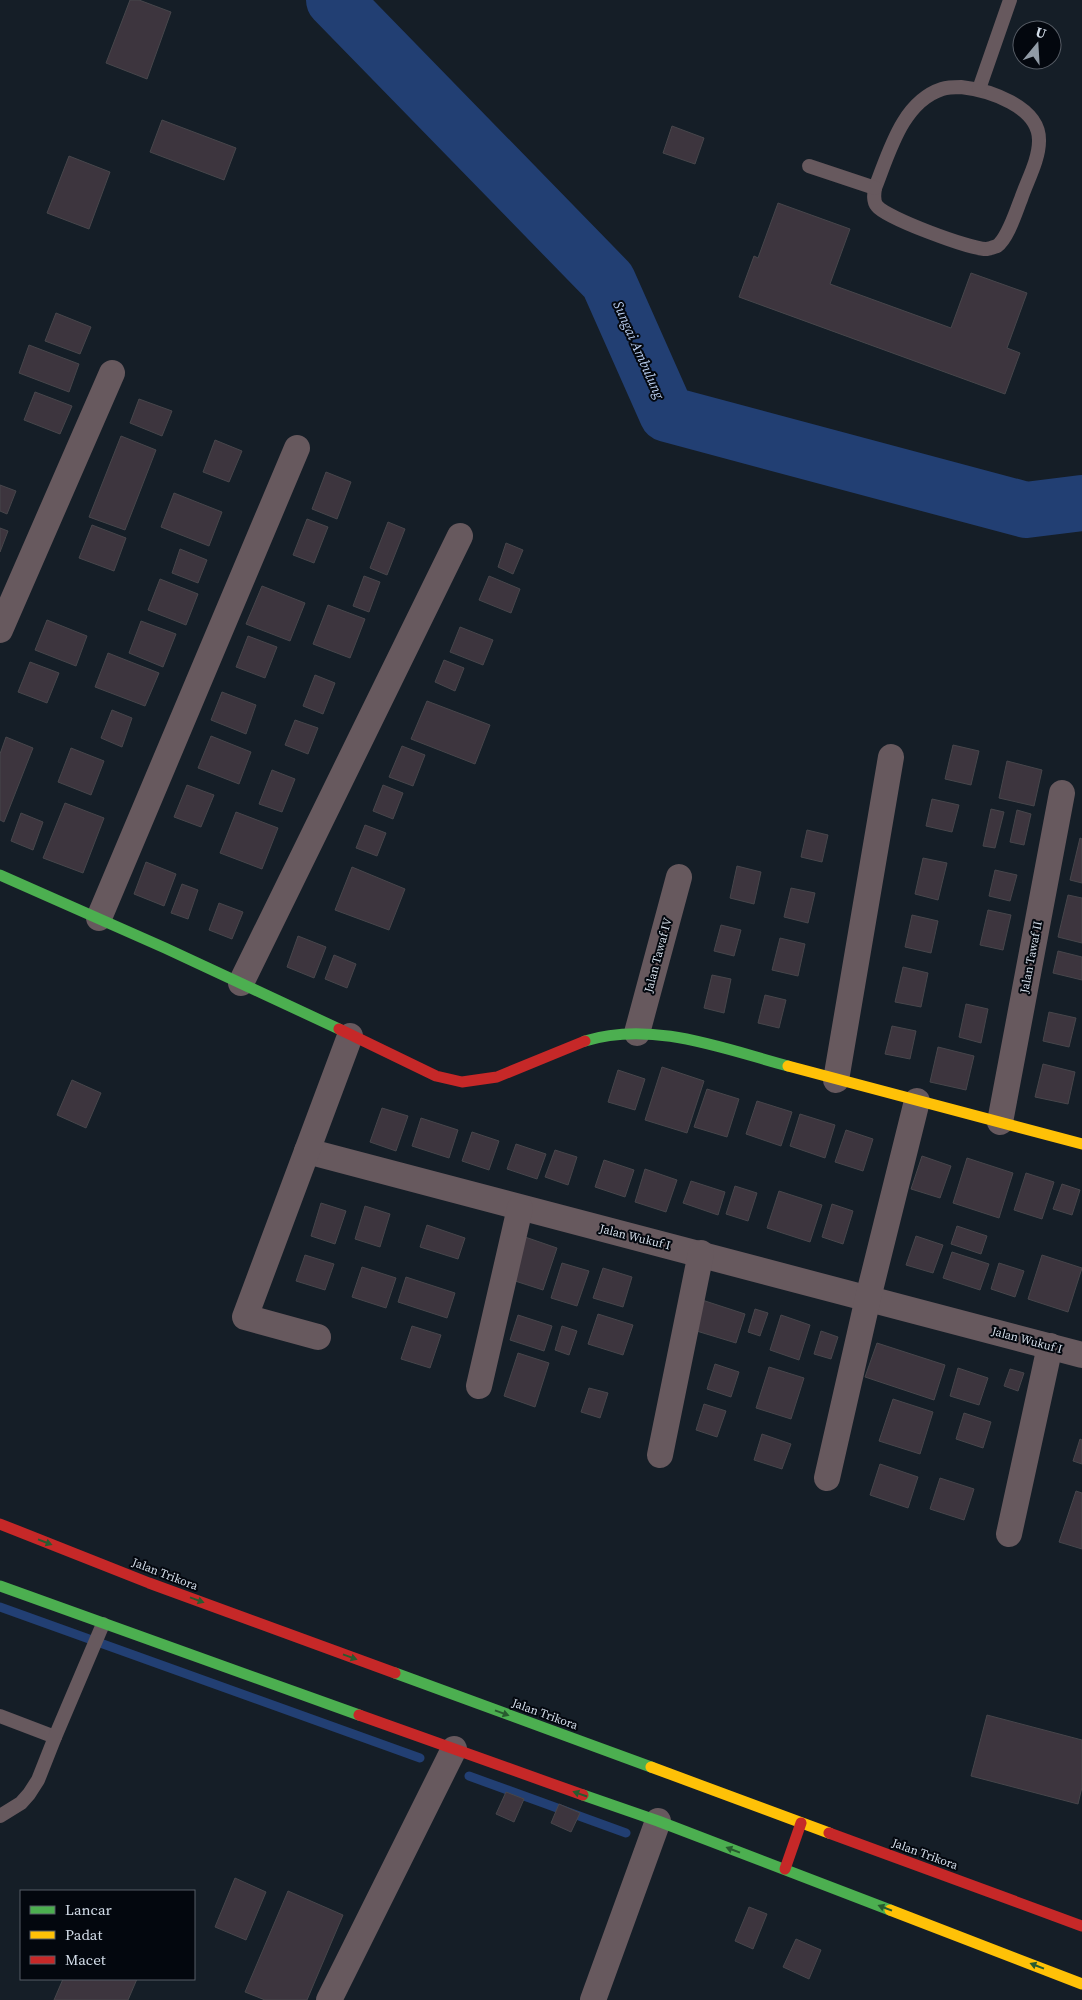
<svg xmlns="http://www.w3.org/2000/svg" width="1082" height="2000" viewBox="0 0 1082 2000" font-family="'Source Serif 4',serif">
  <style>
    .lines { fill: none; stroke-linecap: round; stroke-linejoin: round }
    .stream { stroke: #223f73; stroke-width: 9 }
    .river { stroke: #223f73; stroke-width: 56 }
    .building { fill: #3d353e; stroke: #47464b }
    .lane { stroke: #67595e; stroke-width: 14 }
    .street { stroke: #67595e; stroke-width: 26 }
    .fast { stroke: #4caf50; stroke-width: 11 }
    .slow { stroke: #ffc107; stroke-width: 11 }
    .jam { stroke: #c62828; stroke-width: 11 }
    .oneway { fill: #285b2f }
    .labels { text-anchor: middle; stroke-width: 4; stroke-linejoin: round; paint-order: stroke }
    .street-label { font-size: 12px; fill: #d4deea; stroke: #03070e }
    .water-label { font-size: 14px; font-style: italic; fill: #bacef0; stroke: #03070e }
  </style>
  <rect width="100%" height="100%" fill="#151e27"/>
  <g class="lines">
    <!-- stream -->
    <g class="stream">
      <path d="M0,1607L420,1758"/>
      <path d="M469,1776L626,1833"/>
    </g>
    <!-- river -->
    <path class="river" d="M334,0L608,281L667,414L1026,510L1082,503"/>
  </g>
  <!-- building -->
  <g class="building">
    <path d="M130,0H139L171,12L147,79L106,63Z"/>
    <path d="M162,120L236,148L224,180L150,152Z"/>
    <path d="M672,126L704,138L695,164L663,153Z"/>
    <path d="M69,156L110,172L89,229L47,213Z"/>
    <path d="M778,203L850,229L830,284L951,328L971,273L1027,293L1007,348L1020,353L1005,394L739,297L754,256L758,258Z"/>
    <path d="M56,313L91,327L80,354L45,341Z"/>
    <path d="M29,345L79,364L69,392L19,373Z"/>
    <path d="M35,392L72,406L60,434L24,420Z"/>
    <path d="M139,399L172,411L162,436L130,423Z"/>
    <path d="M121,436L156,450L125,530L89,517Z"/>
    <path d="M215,440L242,451L229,482L203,472Z"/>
    <path d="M326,472L351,482L337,519L312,509Z"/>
    <path d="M0,485L16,491L7,514L0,511Z"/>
    <path d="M174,493L222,512L209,546L161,527Z"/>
    <path d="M307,519L328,527L314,563L293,555Z"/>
    <path d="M388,522L405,529L387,575L370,568Z"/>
    <path d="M92,525L126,538L114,571L79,558Z"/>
    <path d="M0,528L8,531L0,552Z"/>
    <path d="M506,543L523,550L513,574L498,567Z"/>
    <path d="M180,549L207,560L198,583L172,573Z"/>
    <path d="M364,576L380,582L369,612L353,606Z"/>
    <path d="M489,576L520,589L511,613L479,600Z"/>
    <path d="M160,579L198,594L186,625L148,610Z"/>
    <path d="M262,586L305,603L290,641L246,624Z"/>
    <path d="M328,605L365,619L350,658L313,644Z"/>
    <path d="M47,620L87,636L76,666L35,650Z"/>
    <path d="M141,621L176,634L163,667L129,653Z"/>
    <path d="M460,627L493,640L483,665L450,652Z"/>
    <path d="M248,636L277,647L265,678L236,667Z"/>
    <path d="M108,653L159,673L145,706L95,687Z"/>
    <path d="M444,660L464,668L455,691L435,682Z"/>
    <path d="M30,662L59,673L47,703L18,692Z"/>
    <path d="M315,675L335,683L323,714L303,706Z"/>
    <path d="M222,692L256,705L246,734L211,720Z"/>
    <path d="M427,701L490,725L475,764L411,739Z"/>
    <path d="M112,710L132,718L122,747L101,738Z"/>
    <path d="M295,720L318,728L308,754L285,745Z"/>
    <path d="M211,736L251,752L239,784L198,768Z"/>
    <path d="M6,737L33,748L4,822L0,820V754Z"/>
    <path d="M953,745L979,751L971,785L945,779Z"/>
    <path d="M402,746L425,755L413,786L389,777Z"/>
    <path d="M71,748L104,761L91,795L58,782Z"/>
    <path d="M1007,761L1042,770L1034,806L999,798Z"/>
    <path d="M272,770L295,779L282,812L259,804Z"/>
    <path d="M187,785L214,795L201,827L174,817Z"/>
    <path d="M383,785L403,793L393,819L373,811Z"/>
    <path d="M932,799L959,805L952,832L926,826Z"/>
    <path d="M65,803L104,818L83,873L43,858Z"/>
    <path d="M991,809L1004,812L995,848L983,846Z"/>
    <path d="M1017,810L1031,814L1024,845L1010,842Z"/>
    <path d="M236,812L278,828L262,869L220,853Z"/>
    <path d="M21,813L43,822L33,850L11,841Z"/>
    <path d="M365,825L386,833L377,856L356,848Z"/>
    <path d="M807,830L828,835L822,862L801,857Z"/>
    <path d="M1080,838L1082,839V883L1070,880Z"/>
    <path d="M923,858L947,863L938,900L915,894Z"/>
    <path d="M146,862L176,874L164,906L134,894Z"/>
    <path d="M737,866L761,872L754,904L730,898Z"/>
    <path d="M352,867L405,889L389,930L335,910Z"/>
    <path d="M995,870L1017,875L1010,901L989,896Z"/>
    <path d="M182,884L198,890L188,919L171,913Z"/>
    <path d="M791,888L815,893L808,923L784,917Z"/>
    <path d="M1068,895L1082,898V943L1058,937Z"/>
    <path d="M219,903L243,912L232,939L209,930Z"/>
    <path d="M988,910L1011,915L1003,950L980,945Z"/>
    <path d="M912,915L938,921L931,953L905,947Z"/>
    <path d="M721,925L741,930L734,956L714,951Z"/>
    <path d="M298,936L326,947L314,978L287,967Z"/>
    <path d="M780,938L805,944L798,976L772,970Z"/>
    <path d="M1058,951L1082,957V980L1053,973Z"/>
    <path d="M334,955L356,964L347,988L325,979Z"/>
    <path d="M903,967L928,973L921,1007L895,1002Z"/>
    <path d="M712,975L731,979L724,1013L704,1008Z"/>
    <path d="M765,995L786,1000L779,1028L758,1023Z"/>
    <path d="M966,1004L988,1009L981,1043L959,1037Z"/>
    <path d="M1049,1012L1076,1018L1069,1047L1043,1041Z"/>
    <path d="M892,1026L916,1031L910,1059L885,1054Z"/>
    <path d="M938,1047L974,1056L966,1090L930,1082Z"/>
    <path d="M1043,1064L1075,1072L1068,1104L1035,1097Z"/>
    <path d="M662,1067L704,1081L687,1133L645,1120Z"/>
    <path d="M618,1070L645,1079L635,1110L608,1102Z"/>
    <path d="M72,1080L101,1093L86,1128L57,1115Z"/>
    <path d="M707,1089L739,1099L727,1137L694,1127Z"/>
    <path d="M757,1101L792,1112L781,1146L746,1134Z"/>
    <path d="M382,1108L408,1116L396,1151L370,1142Z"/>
    <path d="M800,1114L835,1125L825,1158L790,1146Z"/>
    <path d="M421,1118L458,1130L449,1158L412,1146Z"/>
    <path d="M846,1130L873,1139L863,1171L835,1162Z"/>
    <path d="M472,1132L499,1141L489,1170L462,1161Z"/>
    <path d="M516,1144L546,1154L537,1179L507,1169Z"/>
    <path d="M555,1150L577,1157L568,1185L545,1177Z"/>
    <path d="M922,1156L951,1166L940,1198L911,1189Z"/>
    <path d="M967,1158L1013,1173L999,1218L953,1203Z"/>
    <path d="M604,1160L634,1170L625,1197L595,1187Z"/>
    <path d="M645,1169L677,1180L666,1212L635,1202Z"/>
    <path d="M1026,1173L1054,1182L1042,1219L1014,1210Z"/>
    <path d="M691,1181L725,1192L718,1215L683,1203Z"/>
    <path d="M1062,1184L1080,1190L1072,1215L1053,1209Z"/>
    <path d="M735,1186L757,1193L748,1221L726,1214Z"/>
    <path d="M779,1191L822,1205L810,1242L767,1228Z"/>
    <path d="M321,1203L346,1211L335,1244L311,1236Z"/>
    <path d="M832,1204L853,1211L843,1244L822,1237Z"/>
    <path d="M365,1206L390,1214L380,1247L355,1239Z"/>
    <path d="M427,1225L465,1238L458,1259L420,1247Z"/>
    <path d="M957,1226L987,1236L981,1254L951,1244Z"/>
    <path d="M916,1236L943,1245L933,1273L906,1265Z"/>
    <path d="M525,1237L557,1248L543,1290L512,1280Z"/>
    <path d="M952,1252L989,1264L980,1290L943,1278Z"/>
    <path d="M305,1255L334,1264L325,1290L296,1281Z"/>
    <path d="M1042,1255L1082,1268L1068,1312L1028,1299Z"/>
    <path d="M562,1263L589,1271L577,1306L551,1298Z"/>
    <path d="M999,1263L1024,1271L1015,1297L991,1289Z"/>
    <path d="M362,1267L396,1278L386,1308L352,1297Z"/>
    <path d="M603,1268L632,1277L623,1307L593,1298Z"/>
    <path d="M406,1277L455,1293L447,1318L398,1302Z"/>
    <path d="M699,1299L745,1314L736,1343L690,1329Z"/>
    <path d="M755,1309L768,1313L760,1336L748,1332Z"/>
    <path d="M598,1314L633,1325L623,1355L588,1344Z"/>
    <path d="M518,1315L552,1326L544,1351L510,1340Z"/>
    <path d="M781,1315L810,1325L799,1360L770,1350Z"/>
    <path d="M412,1326L441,1335L430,1368L401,1359Z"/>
    <path d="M562,1326L577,1331L569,1355L555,1350Z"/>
    <path d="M821,1331L838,1337L831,1359L814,1354Z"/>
    <path d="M877,1343L945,1365L934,1400L865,1377Z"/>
    <path d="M518,1353L549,1363L535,1407L504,1396Z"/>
    <path d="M715,1364L739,1372L731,1397L707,1389Z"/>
    <path d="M769,1367L804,1378L791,1419L756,1408Z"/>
    <path d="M958,1368L988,1378L979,1405L950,1396Z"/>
    <path d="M1010,1369L1024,1373L1018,1391L1004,1386Z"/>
    <path d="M589,1388L608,1393L600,1418L581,1412Z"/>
    <path d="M893,1399L933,1412L920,1454L879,1441Z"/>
    <path d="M704,1404L726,1411L717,1437L696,1430Z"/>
    <path d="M964,1413L991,1422L983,1448L956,1439Z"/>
    <path d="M762,1434L791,1444L782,1469L754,1460Z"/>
    <path d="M1080,1439L1082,1440V1464L1073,1461Z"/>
    <path d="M880,1464L918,1477L908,1508L870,1495Z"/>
    <path d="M940,1478L974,1489L964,1520L930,1509Z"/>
    <path d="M1076,1491L1082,1493V1549L1059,1542Z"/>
    <path d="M987,1715L1082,1740V1787L1078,1804L971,1776Z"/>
    <path d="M506,1792L524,1799L514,1822L496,1814Z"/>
    <path d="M559,1804L580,1813L571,1832L551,1823Z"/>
    <path d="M235,1878L266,1892L246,1940L215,1927Z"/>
    <path d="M288,1891L343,1915L307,2000H265L245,1992Z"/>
    <path d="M749,1907L767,1914L753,1949L735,1941Z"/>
    <path d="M796,1939L821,1950L809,1979L783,1967Z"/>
    <path d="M63,1979H137L128,2000H54Z"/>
  </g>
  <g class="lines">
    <!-- lane -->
    <g class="lane">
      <path d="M961,87C988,90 1040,106 1039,141C1039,160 1027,181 1021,199C1016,211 1008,238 997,246C994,247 989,249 986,249C970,249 886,218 877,206C873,201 874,194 875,188C889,153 902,102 942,89C948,87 955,87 961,87Z"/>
      <path d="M979,89L1010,0"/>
      <path d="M809,166L875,188"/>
      <path d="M0,1716L55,1737"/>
      <path d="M0,1816L21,1803L29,1794L38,1780L55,1737L103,1624"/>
    </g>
    <!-- street -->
    <g class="street">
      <path d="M0,630L112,373"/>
      <path d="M99,918L297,448"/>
      <path d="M241,983L460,536"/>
      <path d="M637,1033L679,877"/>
      <path d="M836,1080L891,757"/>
      <path d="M1000,1122L1062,793"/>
      <path d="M307,1151L1082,1355"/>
      <path d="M318,1337L245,1317L350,1036"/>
      <path d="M479,1386L520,1208"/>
      <path d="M660,1455L701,1253"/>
      <path d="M827,1478L868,1298L917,1101"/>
      <path d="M1009,1534L1050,1346"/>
      <path d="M329,2000L454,1749"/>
      <path d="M593,2000L658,1821"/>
    </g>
    <!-- fast -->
    <g class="fast">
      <path d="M0,875L165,948L339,1029"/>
      <path d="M585,1041C652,1020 724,1049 788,1066"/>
      <path d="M0,1586L359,1715"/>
      <path d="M395,1673L651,1767"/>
      <path d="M583,1795L658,1821L890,1910"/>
    </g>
    <!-- slow -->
    <g class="slow">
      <path d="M788,1066L1082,1144"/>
      <path d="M651,1767L829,1833"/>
      <path d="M890,1910L1082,1984"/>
    </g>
    <!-- jam -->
    <g class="jam">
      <path d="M339,1029L436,1076L462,1082L497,1077L585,1041"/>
      <path d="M0,1524L149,1583L395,1673"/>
      <path d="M359,1715L583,1795"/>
      <path d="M829,1833L1082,1926"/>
      <path d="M785,1869L801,1823"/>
    </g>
  </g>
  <!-- one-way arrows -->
  <defs><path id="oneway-solid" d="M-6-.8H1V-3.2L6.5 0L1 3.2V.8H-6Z" transform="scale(1.25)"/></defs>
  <g class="oneway">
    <use href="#oneway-solid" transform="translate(45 1542) rotate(21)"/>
    <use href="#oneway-solid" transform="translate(197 1600) rotate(20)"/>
    <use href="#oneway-solid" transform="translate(350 1657) rotate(20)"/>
    <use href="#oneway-solid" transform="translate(502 1713) rotate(20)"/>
    <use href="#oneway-solid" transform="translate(580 1794) rotate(-161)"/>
    <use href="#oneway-solid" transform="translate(733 1850) rotate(-159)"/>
    <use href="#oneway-solid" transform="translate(885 1908) rotate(-159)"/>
    <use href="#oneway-solid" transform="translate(1037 1966) rotate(-159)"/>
  </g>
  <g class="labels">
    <!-- street labels -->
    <g class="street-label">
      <text transform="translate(658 955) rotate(-75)" y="4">Jalan Tawaf IV</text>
      <text transform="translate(1031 957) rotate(-79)" y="4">Jalan Tawaf II</text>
      <text transform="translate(635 1237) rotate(14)" y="4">Jalan Wukuf I</text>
      <text transform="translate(1027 1340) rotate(15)" y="4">Jalan Wukuf I</text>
      <text transform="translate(165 1574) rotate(21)" y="4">Jalan Trikora</text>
      <text transform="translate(545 1714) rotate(20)" y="4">Jalan Trikora</text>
      <text transform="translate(925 1854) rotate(20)" y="4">Jalan Trikora</text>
    </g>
    <!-- water labels -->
    <g class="water-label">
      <text transform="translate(639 350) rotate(66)" y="5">Sungai Ambulung</text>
    </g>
  </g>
  <!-- legend -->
  <rect x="20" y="1890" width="175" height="90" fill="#03070e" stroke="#575d66"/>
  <rect x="30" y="1906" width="25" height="8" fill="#4caf50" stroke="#575d66"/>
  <text x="65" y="1915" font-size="15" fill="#d4deea">Lancar</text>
  <rect x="30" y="1931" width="25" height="8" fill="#ffc107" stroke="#575d66"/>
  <text x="65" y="1940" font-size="15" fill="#d4deea">Padat</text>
  <rect x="30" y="1956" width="25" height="8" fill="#c62828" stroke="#575d66"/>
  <text x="65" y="1965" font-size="15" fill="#d4deea">Macet</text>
  <!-- north arrow -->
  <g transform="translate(1037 45) rotate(18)"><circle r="24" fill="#03070e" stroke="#575d66"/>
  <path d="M0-4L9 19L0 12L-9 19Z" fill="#919ba6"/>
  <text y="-8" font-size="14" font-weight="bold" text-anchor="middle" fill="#d4deea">U</text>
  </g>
</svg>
